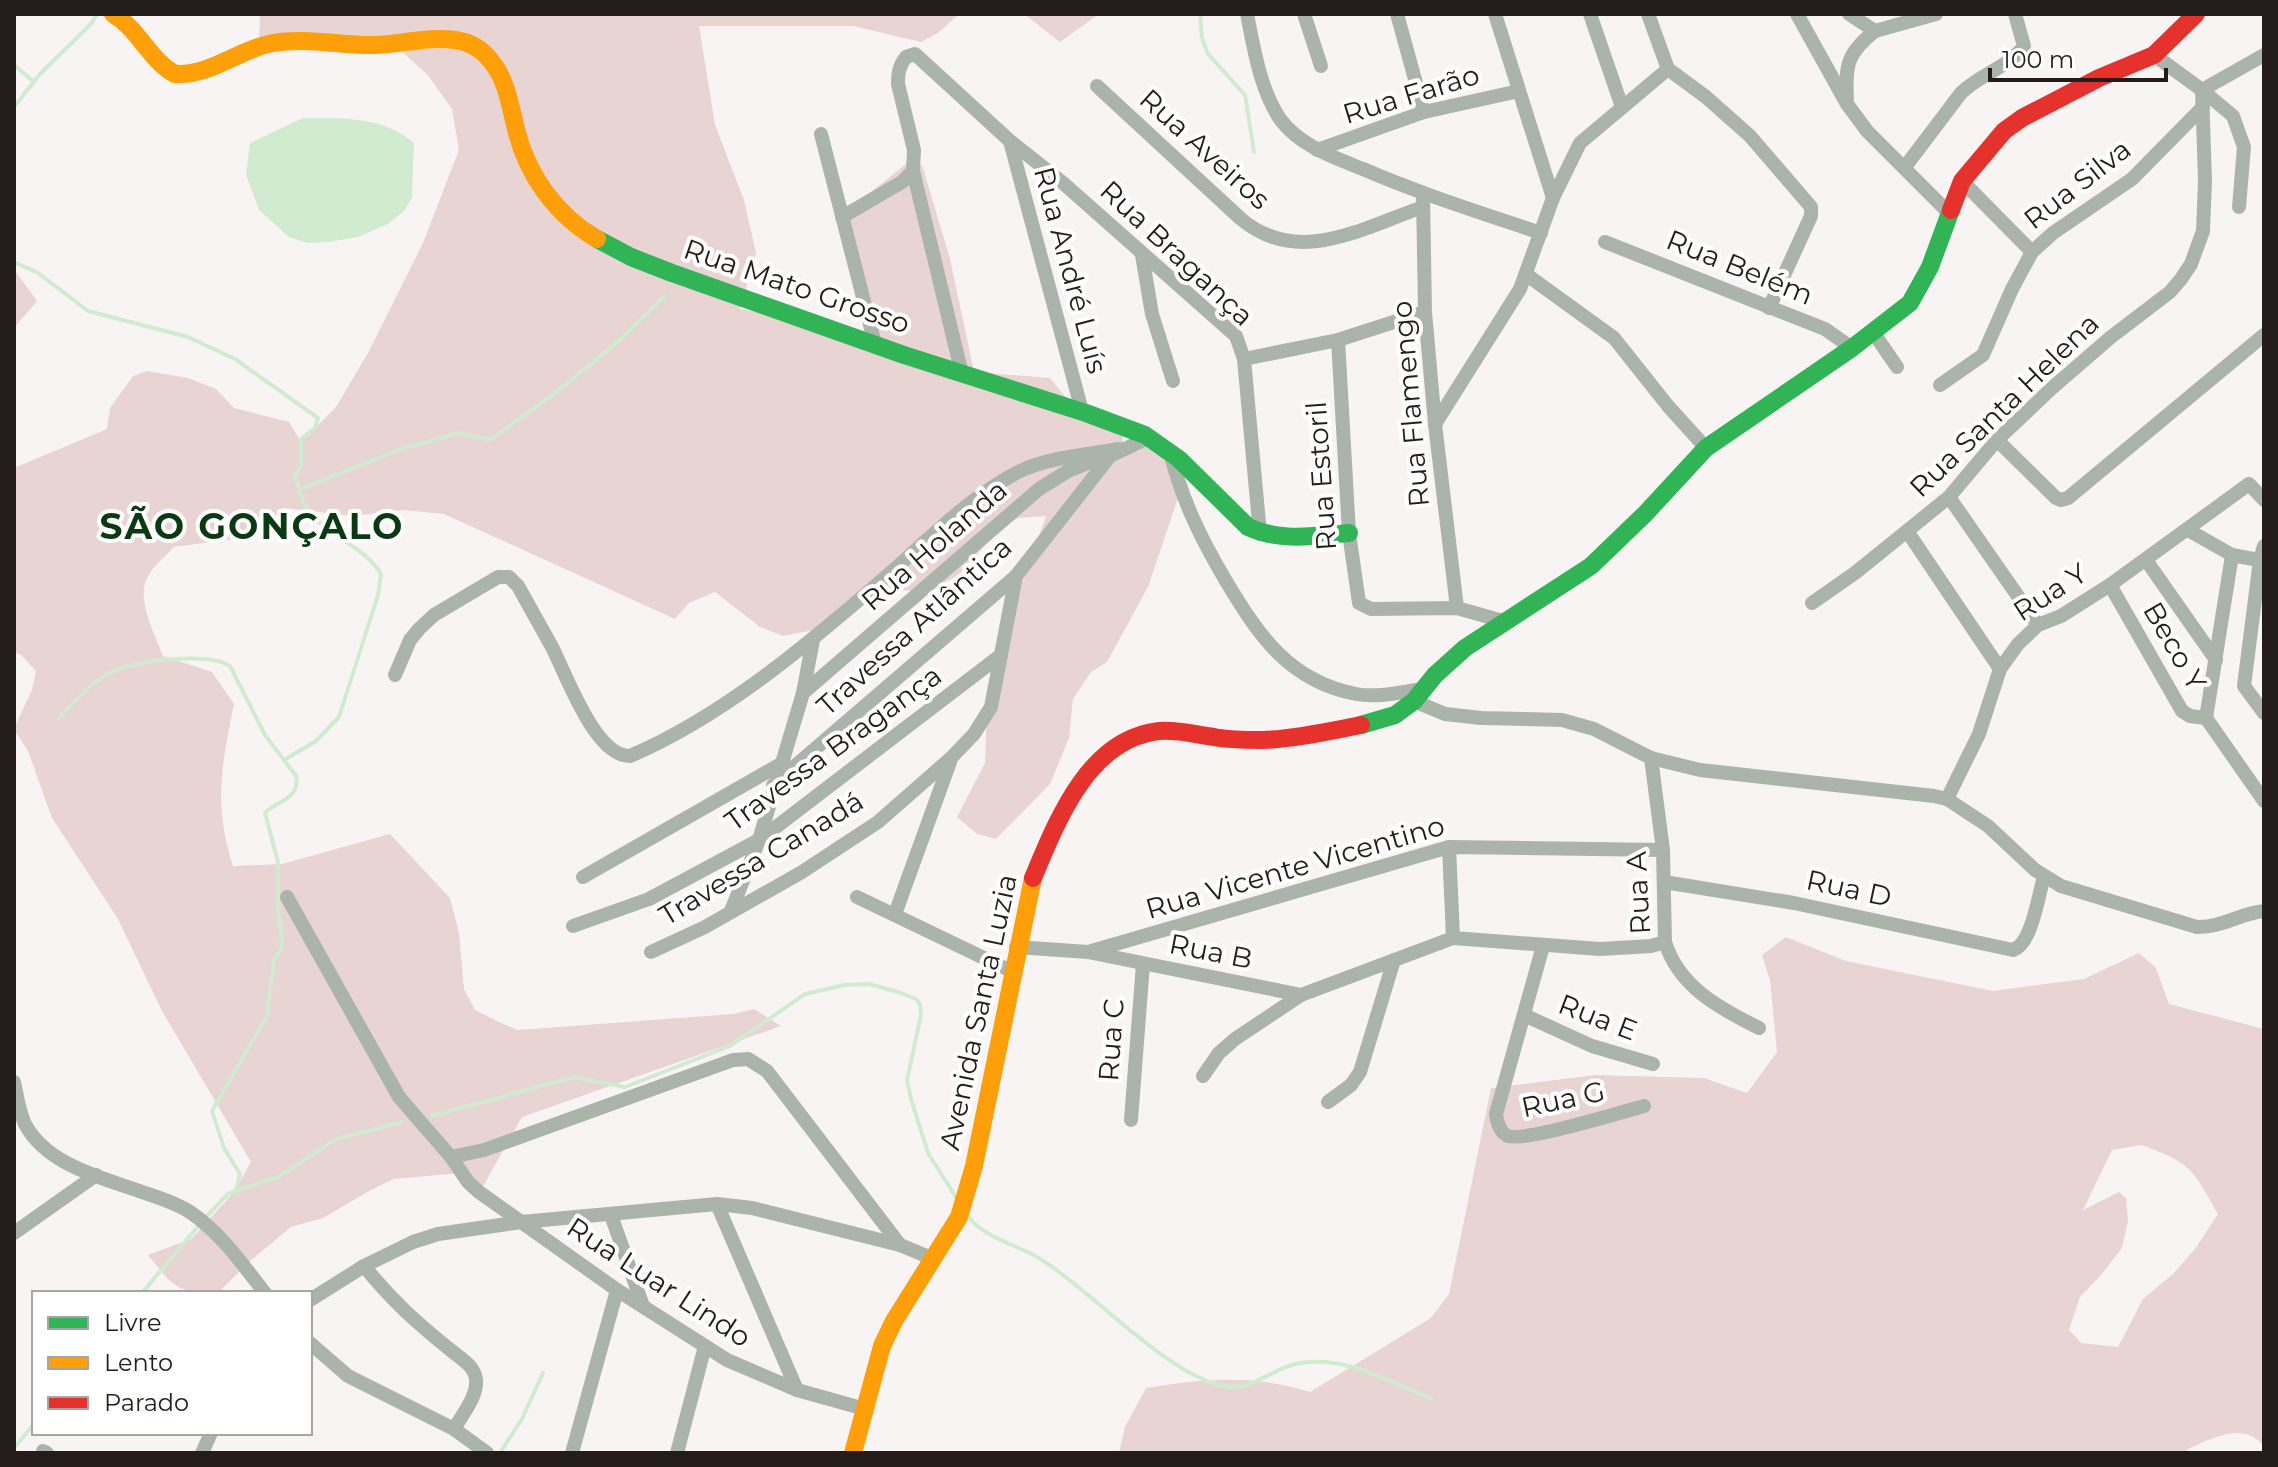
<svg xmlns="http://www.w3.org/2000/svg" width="2278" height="1467" font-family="Montserrat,sans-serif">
<rect width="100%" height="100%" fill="#f9f4f4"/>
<g fill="#e9d4d4" fill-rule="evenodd">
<path d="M 260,14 L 959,14 L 938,33 L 921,42 L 853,26 L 699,26 L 715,125 L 744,200 L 756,253 L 740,309 L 877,335 L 836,213 L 867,195 L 915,157 L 923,168 L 950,259 L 974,372 L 1050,378 C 1057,386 1064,397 1072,402 C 1091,416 1120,416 1124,444 L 1146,441 L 1165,454 L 1180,492 L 1148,587 L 1107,662 L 1091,672 L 1073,699 L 1069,738 L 1050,784 L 996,839 L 977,834 L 957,817 L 985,763 L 987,703 L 1001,641 L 1046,516 L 1018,518 L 999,529 L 959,575 L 927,592 L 881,589 L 829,627 L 783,636 L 760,627 L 715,592 L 689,603 L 675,619 L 444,514 L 403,510 L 353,516 L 283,508 L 255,536 L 174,547 C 166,556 154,565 148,576 C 135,599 155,634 163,656 L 212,672 L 234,704 C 222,764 213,805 233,866 L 282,864 L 390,834 L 450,898 L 459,933 L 464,989 L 475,1010 L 503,1024 L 518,1030 L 733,1014 L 754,1009 L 781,1026 L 522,1117 L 481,1190 L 461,1173 L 394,1179 L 369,1191 L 323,1218 L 291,1227 L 249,1262 L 218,1293 C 176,1293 174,1287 148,1255 L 191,1239 L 234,1192 L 251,1162 L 162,1011 L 118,919 L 52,818 L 28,751 L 17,734 L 14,733 L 14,728 L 32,690 L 36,671 L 21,655 L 14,652 L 14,468 L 107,429 L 110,408 L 133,376 L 147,371 L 188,378 L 216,389 L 234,408 L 289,422 L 301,442 L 336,407 L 368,353 L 423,243 L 459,150 L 452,109 L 427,74 L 399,49 L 259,41 Z"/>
<polygon points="1024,14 1099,14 1060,42"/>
<polygon points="14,269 37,301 14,328"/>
<path d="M 1786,937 L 1846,961 L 1993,991 L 2084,979 L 2139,953 L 2156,968 L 2169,1004 L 2264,1029 L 2264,1446 C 2243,1420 2210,1439 2186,1450 L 2186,1453 L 1119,1453 L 1125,1427 L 1146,1388 C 1205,1379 1252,1374 1310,1392 L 1431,1318 L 1449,1294 L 1491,1088 L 1595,1075 L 1704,1078 L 1747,1093 L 1777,1052 L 1770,980 L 1762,955 ZM 2141,1145 C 2190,1162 2193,1169 2218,1214 L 2195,1249 L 2173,1274 L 2143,1299 L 2118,1347 L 2081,1343 L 2069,1330 L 2080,1297 L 2102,1274 L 2122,1248 L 2128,1220 L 2126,1198 L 2119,1192 L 2083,1210 L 2112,1150 Z"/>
</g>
<path fill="#d0ebd0" d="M 303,118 C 342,118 383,116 414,143 L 412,198 L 404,211 L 388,224 L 358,237 L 329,242 L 307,243 L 289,237 L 259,210 L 246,175 L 250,143 Z"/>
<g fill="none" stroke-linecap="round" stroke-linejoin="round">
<g stroke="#d0ebd0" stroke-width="4">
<polyline points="1200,14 1202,38 1208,54 1245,95 1254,152"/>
<polyline points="14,65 34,82"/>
<polyline points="14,107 40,74 91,24 97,14"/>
<path d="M 14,262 L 38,273 L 88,311 L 188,337 L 235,359 L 318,418 L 315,428 L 301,439 L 301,465 L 295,477 C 299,487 301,499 306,507 C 324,536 363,544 381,574 L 378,595 L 339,717 L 316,741 L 284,760"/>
<path d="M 301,489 L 404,448 L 459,433 L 489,440 C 553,397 612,351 665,296"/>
<path d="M 59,718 C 75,702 91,682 112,672 C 135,660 208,652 230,666 L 265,735 L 296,776 C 301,799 276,801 265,813 L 278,862 L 278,904 L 282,947 L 274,961 L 267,1016 L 212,1111 L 224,1148 L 240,1174 L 236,1191"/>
<polyline points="432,1116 574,1077 625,1087 730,1046 805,994 844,985 869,984 901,993 916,999 920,1004 921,1015 907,1080 911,1099 928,1153 957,1199"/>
<path d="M 966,1213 C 980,1237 1015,1244 1037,1257 C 1092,1290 1164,1373 1223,1386 C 1250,1392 1267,1372 1292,1365 C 1340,1352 1388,1381 1432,1399"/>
<polyline points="205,1218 228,1194 280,1176 336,1139 402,1122"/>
<polyline points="142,1293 199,1225"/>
<polyline points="14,1448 34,1424"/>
<polyline points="500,1453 522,1419 543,1373"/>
</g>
<g stroke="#abb4ab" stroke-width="14">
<path d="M 1247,14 C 1254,49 1260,89 1280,119 C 1300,146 1333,157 1363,169 C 1421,194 1481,213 1541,233"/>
<polyline points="1304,14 1321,66"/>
<polyline points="1397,14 1424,112"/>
<polyline points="1495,14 1553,198"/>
<polyline points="1590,14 1622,107"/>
<polyline points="1648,14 1668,69 1706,97 1750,136 1811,207 1811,216 1769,308"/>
<polyline points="1797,14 1847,104 1867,131 1949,213"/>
<polyline points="1849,14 1875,31 1936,14"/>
<path d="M 1097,86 L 1241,219 C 1298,267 1362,228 1423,207"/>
<path d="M 1847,100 C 1845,65 1847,53 1875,31"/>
<polyline points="821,134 875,344"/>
<polyline points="1010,141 1082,411"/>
<polyline points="1317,150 1424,112 1519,91"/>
<path d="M 1905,167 L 1961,93 C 1980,74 2009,67 2024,46 L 2015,14"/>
<polyline points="913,171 962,374"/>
<polyline points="1962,181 2032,252"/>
<polyline points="1423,194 1425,312 1435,424 1457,608"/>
<polyline points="2239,207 2244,147 2233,116 2202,90 2264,55"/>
<path d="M 842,217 L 902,182 L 913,171 L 914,150 L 898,84 C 898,73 899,66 906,57 L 915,54 L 1010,141 L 1063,183 L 1236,336 L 1244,359 L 1260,534"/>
<polyline points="1605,242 1825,329 1852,348"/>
<polyline points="1142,255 1152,314 1173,381"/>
<polyline points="1527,275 1614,338 1668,406 1706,448"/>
<polyline points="1873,332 1897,367"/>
<polyline points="1338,340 1349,533 1359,603 1371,609 1457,608 1503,621"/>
<polyline points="1244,359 1338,340 1425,312"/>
<polyline points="1940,385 1983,355 2012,289 2032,252 2053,233 2132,179 2203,107"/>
<polyline points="1435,424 1520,289 1553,198 1580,143 1668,69"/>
<polyline points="1997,440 2056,498 2061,500 2068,498 2264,335"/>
<path d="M 1170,452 C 1182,500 1201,539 1226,581 C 1259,636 1289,681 1356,694 C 1378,698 1401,692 1423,689"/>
<polyline points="1949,497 2038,625"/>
<polyline points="2188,530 2232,555 2264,561"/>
<polyline points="1907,531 2000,669"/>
<polyline points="2264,546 2260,560 2244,686 2264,713"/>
<polyline points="2232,555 2206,718 2264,801"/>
<polyline points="2146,560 2216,660"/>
<polyline points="2110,585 2182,711 2190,716 2206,718"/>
<polyline points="1812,603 1855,573 1949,497 1997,440 2052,388 2111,337 2170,292 2181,279 2191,264 2203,231 2205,181 2202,90 2154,55"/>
<path d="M 395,675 L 410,640 L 419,629 L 434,615 L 498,577 L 509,577 L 518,586 C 529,606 541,627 552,647 C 566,674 595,757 630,756 C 724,716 812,641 889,574 C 929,539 970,497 1018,472 C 1049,457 1086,455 1119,449"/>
<polyline points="803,693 1039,489 1068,471 1095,460"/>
<path d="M 1414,701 L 1445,714 L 1481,718 L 1562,720 L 1594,729 L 1651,758 L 1700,770 L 1934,796 L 1947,799 L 1988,826 L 2035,870 L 2061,886 L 2197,927 C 2221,928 2241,913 2264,911"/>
<path d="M 1651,758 L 1663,850 L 1665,942 C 1679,987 1719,1008 1759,1028"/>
<polyline points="773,785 1016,576 1110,456 1150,437"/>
<polyline points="1947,799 1979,734 2000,669 2018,644 2038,625 2061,616 2110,585 2249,484 2264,500"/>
<polyline points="1449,847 1453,938"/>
<polyline points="583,877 779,765"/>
<path d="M 1664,882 L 1794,903 L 2013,950 C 2032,944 2038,896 2044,877"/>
<polyline points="287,897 399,1097 451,1157 468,1182 479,1192 617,1290 727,1360 797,1390 865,1409"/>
<polyline points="857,897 1011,971"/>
<polyline points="731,911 759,840 803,693 813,640"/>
<polyline points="895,914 950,762"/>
<polyline points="573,926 649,899 759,840 1001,655"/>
<path d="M 1543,946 L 1496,1114 C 1497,1122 1499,1132 1508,1136 C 1523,1142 1623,1112 1644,1106"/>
<polyline points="1016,947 1088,952 1301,995"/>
<polyline points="651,952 705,927 802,872 878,822 951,758 974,734 991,707 1016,576"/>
<polyline points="1088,952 1449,847 1663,850"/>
<polyline points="1524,1015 1592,1046 1653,1064"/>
<polyline points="1203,1076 1219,1053 1235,1039 1301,995 1453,938 1600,949 1651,946 1665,942"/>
<path d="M 14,1082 C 17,1096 19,1111 25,1124 C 47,1166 104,1178 145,1193 C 160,1198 176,1203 190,1212 C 220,1232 243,1265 265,1293"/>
<polyline points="1328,1102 1351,1085 1360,1072 1394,960"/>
<polyline points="1131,1120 1143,964"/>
<polyline points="451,1157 484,1150 733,1060 748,1059 767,1071 900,1245"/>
<polyline points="717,1204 797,1390"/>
<polyline points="611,1215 643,1306"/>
<polyline points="14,1233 96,1175"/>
<path d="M 364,1266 C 392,1301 417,1323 453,1352 C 462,1359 474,1366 476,1379 C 478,1396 462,1415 454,1429"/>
<polyline points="310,1300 364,1266 413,1242 438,1234 521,1222 717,1204 752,1208 900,1245 934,1259"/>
<polyline points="310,1343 348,1376 454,1429 487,1453"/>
<polyline points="43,1451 47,1453"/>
<polyline points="202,1453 211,1433"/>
<polyline points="572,1453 617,1290"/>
<polyline points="677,1453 705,1346"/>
</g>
<g stroke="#30b455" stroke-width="18">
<path d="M 597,239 L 631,257 L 672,273 L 904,355 L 1086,413 L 1145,435 L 1179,459 L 1248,527 C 1281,542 1314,536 1349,533"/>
<polyline points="1361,725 1395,715 1414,701 1435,675 1465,648 1591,566 1645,514 1706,448 1852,348 1910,303 1930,267 1951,210"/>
</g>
<g stroke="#ff9f0a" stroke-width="18">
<path d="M 113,14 C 139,29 149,60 175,74 C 211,76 239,49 273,43 C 307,37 342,46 376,45 C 403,44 429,36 455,40 C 470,42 482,49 491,61 C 507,80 510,106 516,129 C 527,175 556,215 597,239"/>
<polyline points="853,1453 882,1346 894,1321 959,1217 974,1166 1033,878"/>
</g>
<g stroke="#e5322d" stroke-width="18">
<polyline points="1951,210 1962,181 2004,131 2022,118 2099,78 2154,55 2196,14"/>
<path d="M 1033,878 C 1057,821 1088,739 1159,731 C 1178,729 1196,735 1214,737 C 1230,740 1248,740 1263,740 C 1295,739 1330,731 1361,725"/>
</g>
</g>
<g text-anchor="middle" stroke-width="8" stroke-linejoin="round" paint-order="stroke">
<g font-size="28" fill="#241b1b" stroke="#fff">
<text transform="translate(1411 94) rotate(-17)" y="10">Rua Farão</text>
<text transform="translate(1205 149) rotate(42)" y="10">Rua Aveiros</text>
<text transform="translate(2077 184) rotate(-38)" y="10">Rua Silva</text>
<text transform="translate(1177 253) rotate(43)" y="10">Rua Bragança</text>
<text transform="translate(1740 267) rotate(22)" y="10">Rua Belém</text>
<text transform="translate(1071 270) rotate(75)" y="10">Rua André Luís</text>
<text transform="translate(797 286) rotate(19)" y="10">Rua Mato Grosso</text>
<text transform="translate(1410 404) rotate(-95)" y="10">Rua Flamengo</text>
<text transform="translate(2004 405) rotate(-44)" y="10">Rua Santa Helena</text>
<text transform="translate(1321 476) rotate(-94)" y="10">Rua Estoril</text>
<text transform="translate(934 545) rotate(-41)" y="10">Rua Holanda</text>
<text transform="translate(2050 592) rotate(-33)" y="10">Rua Y</text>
<text transform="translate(914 626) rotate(-42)" y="10">Travessa Atlântica</text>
<text transform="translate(2175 646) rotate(60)" y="10">Beco Y</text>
<text transform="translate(833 748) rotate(-36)" y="10">Travessa Bragança</text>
<text transform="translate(761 858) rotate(-31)" y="10">Travessa Canadá</text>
<text transform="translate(1295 867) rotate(-16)" y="10">Rua Vicente Vicentino</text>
<text transform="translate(1849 888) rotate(12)" y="10">Rua D</text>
<text transform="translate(1638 893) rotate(-93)" y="10">Rua A</text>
<text transform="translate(1211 951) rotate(11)" y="10">Rua B</text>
<text transform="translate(978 1012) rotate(-78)" y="10">Avenida Santa Luzia</text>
<text transform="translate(1598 1017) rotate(21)" y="10">Rua E</text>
<text transform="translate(1111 1040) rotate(-86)" y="10">Rua C</text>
<text transform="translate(1563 1099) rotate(-12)" y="10">Rua G</text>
<text transform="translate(659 1282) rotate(33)" y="10">Rua Luar Lindo</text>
</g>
<g font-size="36" font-weight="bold" letter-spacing="2" fill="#0b3914" stroke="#fff">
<text x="252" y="539">SÃO GONÇALO</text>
</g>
</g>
<rect width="2278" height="1467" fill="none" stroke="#241b1b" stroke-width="32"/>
<rect x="32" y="1291" width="280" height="144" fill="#ffffff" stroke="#a7a4a4" stroke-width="2"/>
<rect x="48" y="1317" width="40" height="12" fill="#30b455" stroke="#a7a4a4" stroke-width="2"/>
<text x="104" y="1331" font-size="24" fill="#241b1b">Livre</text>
<rect x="48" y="1357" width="40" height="12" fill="#ff9f0a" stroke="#a7a4a4" stroke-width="2"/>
<text x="104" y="1371" font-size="24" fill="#241b1b">Lento</text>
<rect x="48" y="1397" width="40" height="12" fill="#e5322d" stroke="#a7a4a4" stroke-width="2"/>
<text x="104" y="1411" font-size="24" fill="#241b1b">Parado</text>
<path d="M1990 68v12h176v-12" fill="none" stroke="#241b1b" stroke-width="4"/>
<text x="2002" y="68" font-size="24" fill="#241b1b" stroke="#ffffff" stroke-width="6" paint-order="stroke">100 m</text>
</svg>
